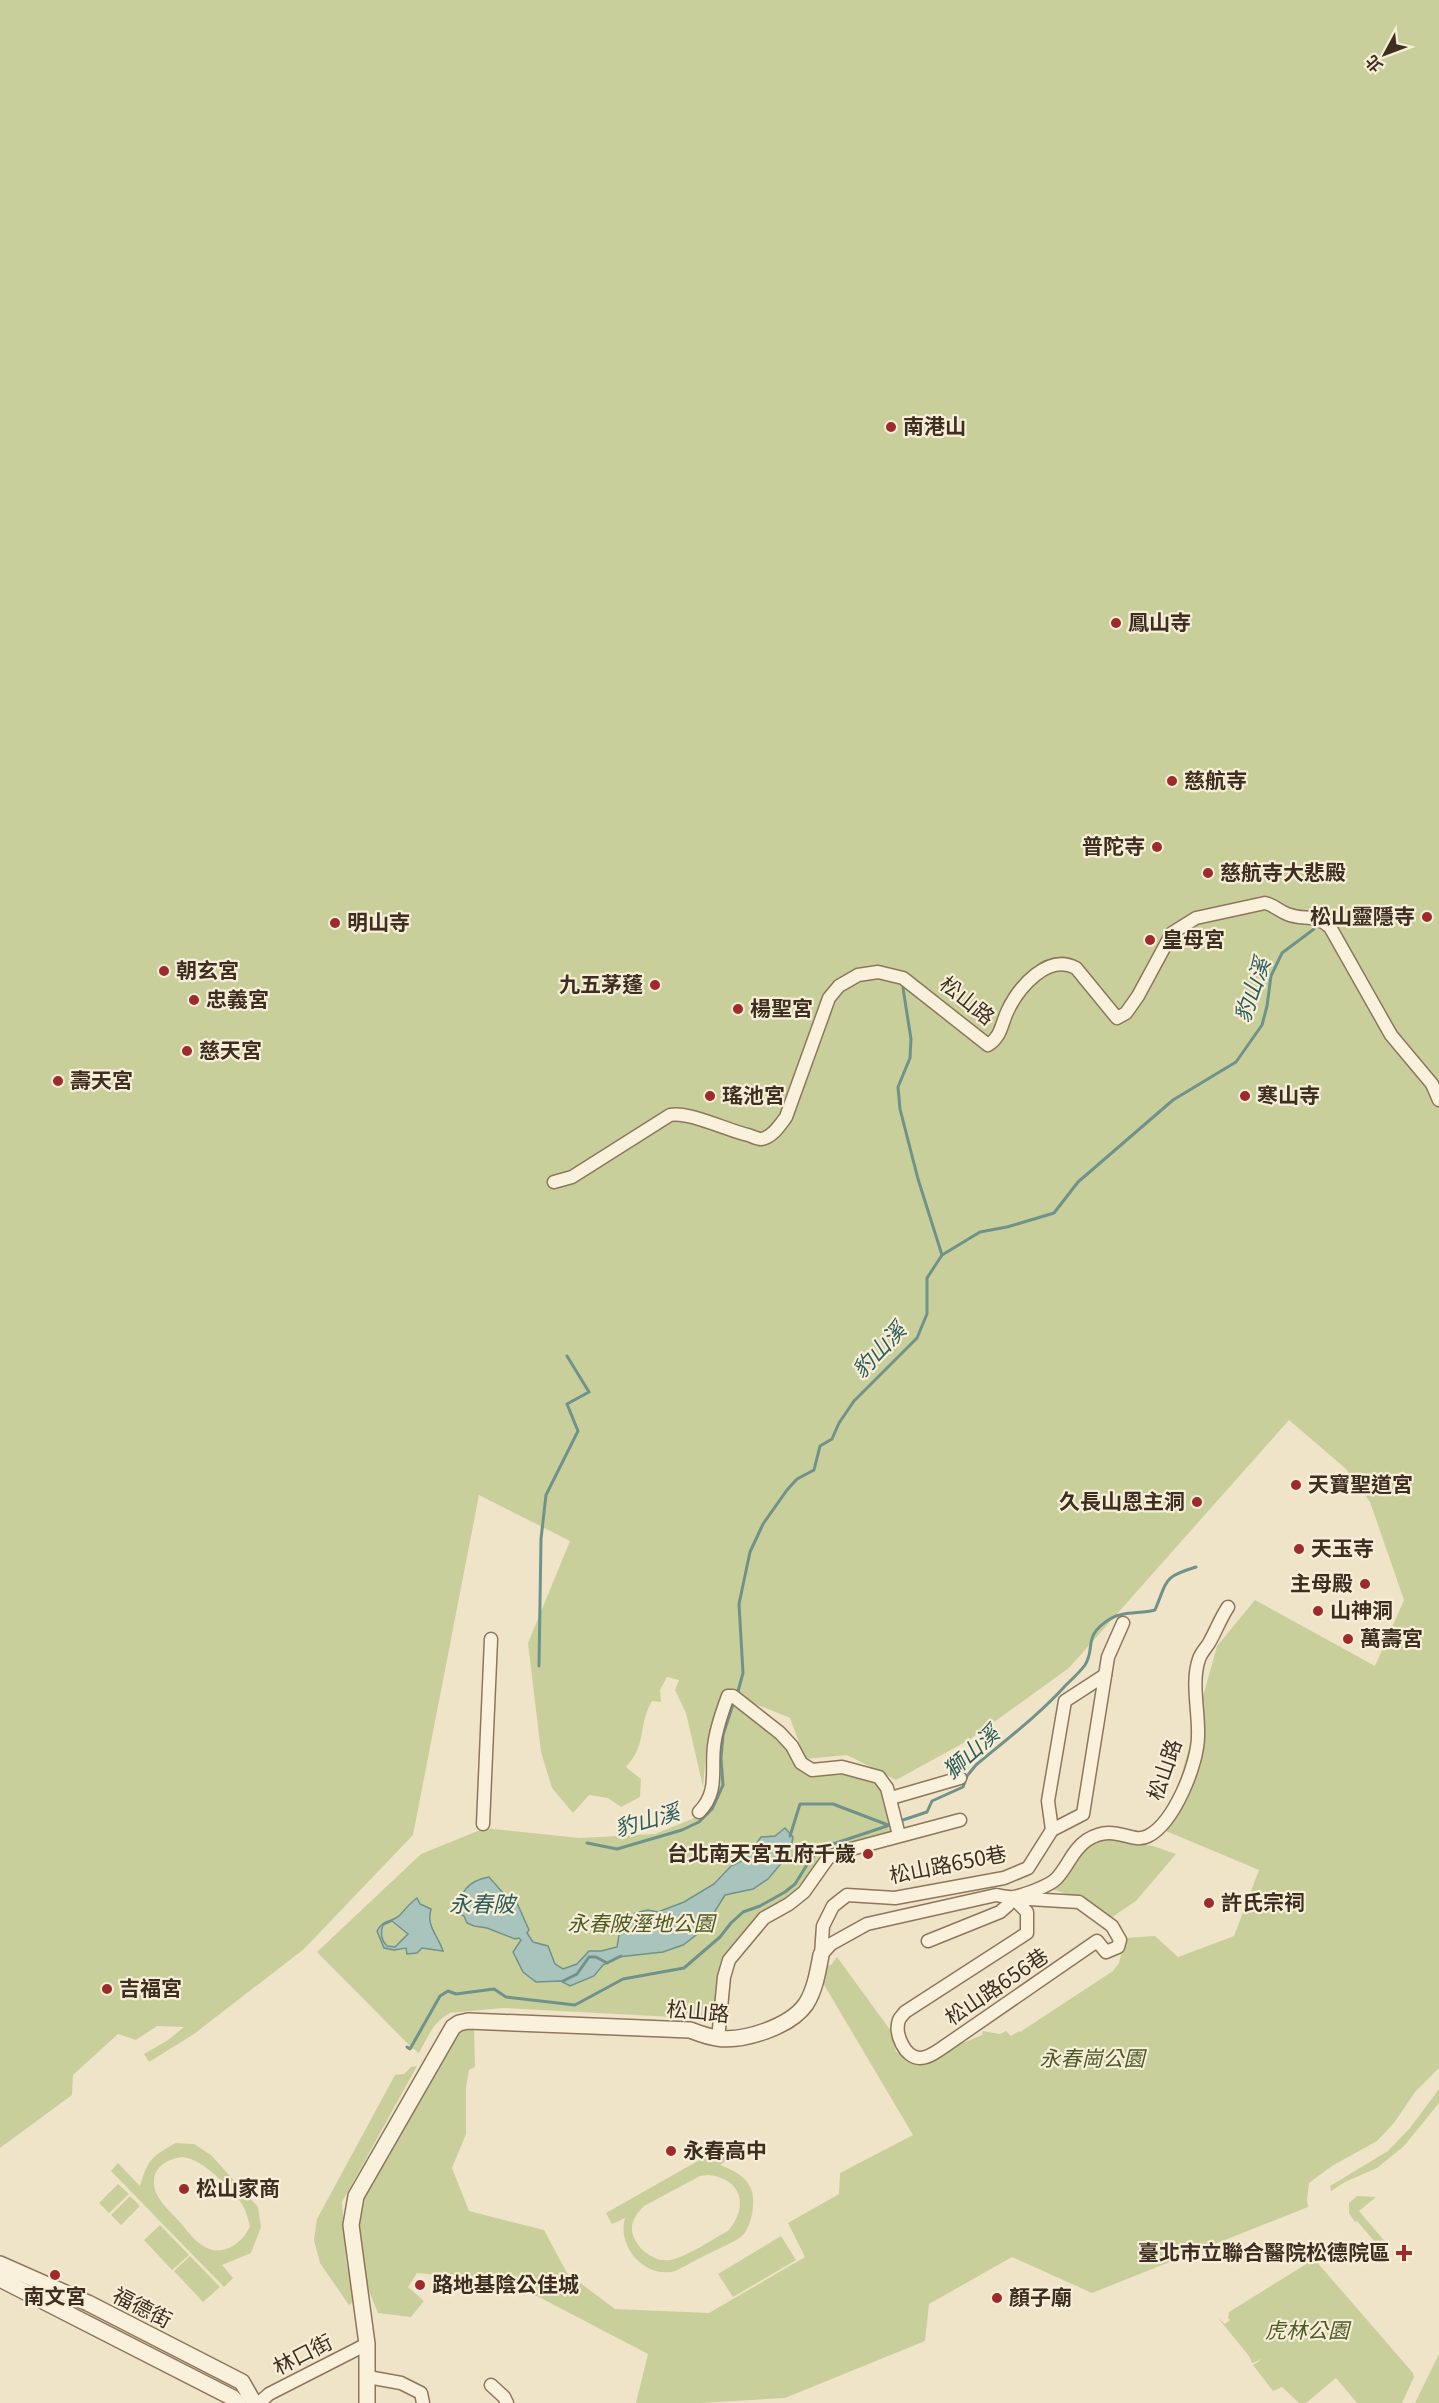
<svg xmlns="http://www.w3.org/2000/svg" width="1439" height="2403" font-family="Georgia,'Noto Sans TC',serif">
<rect width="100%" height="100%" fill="#f0e4c8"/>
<g fill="#c9cf9b" fill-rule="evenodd">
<path d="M 0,0 L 1439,0 L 1439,2068 L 1415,2092 L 1394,2123 L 1377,2141 L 1332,2166 L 1309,2183 L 1307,2200 L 1308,2207 L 1092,2293 L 1012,2257 L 929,2304 L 925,2341 L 785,2398 L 701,2403 L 636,2403 L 648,2354 L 537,2296 L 462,2277 L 417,2273 L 408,2287 L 424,2301 L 411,2317 L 378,2313 L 364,2279 L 355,2226 L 359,2197 L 451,2032 L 474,2027 L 475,2067 L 469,2070 L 466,2088 L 466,2134 L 452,2168 L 469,2211 L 544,2230 L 567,2273 L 615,2309 L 709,2313 L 805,2257 L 788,2223 L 839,2194 L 840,2173 L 913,2135 L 823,1983 L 823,1966 L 831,1965 L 837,1957 L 891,2031 L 896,2052 L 906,2054 L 921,2064 L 946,2050 L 982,2035 L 983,2031 L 1000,2034 L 1006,2031 L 1011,2036 L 1019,2031 L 1020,2032 L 1113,1971 L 1119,1963 L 1125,1938 L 1155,1936 L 1178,1957 L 1234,1936 L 1259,1870 L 1166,1831 L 1217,1646 L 1255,1600 L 1375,1666 L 1404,1600 L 1370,1502 L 1346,1469 L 1289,1420 L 1069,1668 L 969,1740 L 896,1780 L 847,1755 L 805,1759 L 790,1718 L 736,1696 L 723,1699 L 707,1741 L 703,1787 L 686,1713 L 675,1690 L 679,1680 L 667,1677 L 660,1690 L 661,1702 L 652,1701 C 637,1727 648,1743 626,1767 L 641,1779 L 640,1797 L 621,1807 L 608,1798 L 589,1795 L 573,1813 L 552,1788 L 541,1752 L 528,1643 L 570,1541 L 479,1495 L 413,1835 L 304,1949 L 194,2034 L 149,2062 L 144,2054 L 168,2040 L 184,2027 L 157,2026 L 136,2040 L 118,2034 L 73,2075 L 72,2095 L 0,2148 Z"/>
<path d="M 731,1705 L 768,1723 L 780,1736 L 800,1769 L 815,1777 C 845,1765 851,1772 879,1784 L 892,1832 L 824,1853 L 790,1898 L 761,1912 L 730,1949 L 721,1965 L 716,1981 L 715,2001 L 711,2019 L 503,2008 L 450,2013 C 434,2021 427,2038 419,2053 L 412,2048 L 317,1952 L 421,1854 L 485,1828 L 580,1838 L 655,1834 L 697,1817 L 716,1804 L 723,1730 Z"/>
<path d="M 1103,1838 L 1153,1846 L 1176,1854 L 1136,1901 L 1111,1918 C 1092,1905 1074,1895 1051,1889 L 1088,1846 Z"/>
<polygon points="417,2066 342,2202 346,2260 354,2301 349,2305 320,2263 314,2240 317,2219 395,2075 404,2074 411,2067"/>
<polygon points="1439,2089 1439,2103 1404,2146 1377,2168 1345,2182 1331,2191 1330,2186 1388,2151 1410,2128"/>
<path d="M 176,2143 L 194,2144 L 211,2155 L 258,2207 L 261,2227 L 251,2253 L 222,2265 L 233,2278 L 224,2287 L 111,2171 L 118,2163 L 140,2186 C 148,2159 152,2156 176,2143 ZM 183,2157 C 203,2159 230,2188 242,2204 C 246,2210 248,2219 250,2226 C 243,2243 223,2257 205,2247 C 195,2242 186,2229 178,2220 C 169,2210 153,2197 154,2181 C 154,2166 170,2158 183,2157 Z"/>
<path d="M 726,2145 L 733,2156 L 720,2165 C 730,2169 740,2173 747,2182 C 758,2194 753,2222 744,2234 C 738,2241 713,2251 704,2256 C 694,2260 681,2270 671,2272 C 642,2276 617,2245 625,2218 L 612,2224 L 606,2213 ZM 708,2175 C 741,2178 750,2206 728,2231 C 711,2240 693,2253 674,2259 C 657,2265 635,2249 632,2231 C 631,2221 637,2213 644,2206 L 700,2176 Z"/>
<polygon points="118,2184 129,2194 109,2213 99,2203"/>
<polygon points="130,2196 140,2206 121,2225 111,2215"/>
<polygon points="1357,2196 1376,2197 1359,2211 1387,2244 1381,2252 1373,2251 1370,2247 1375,2242 1357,2221 1355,2222 1349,2213 1349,2203"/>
<polygon points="160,2225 189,2255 172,2270 144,2240"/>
<polygon points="781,2236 796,2260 733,2297 718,2274"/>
<polygon points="190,2256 220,2287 203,2302 174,2271"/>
<polygon points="1311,2261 1316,2261 1413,2373 1414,2377 1402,2403 1357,2403 1336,2378 1306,2403 1299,2403 1282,2387 1273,2391 1253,2365 1262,2359 1252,2363 1249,2356 1218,2318 1225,2324 1230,2320 1228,2318 1229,2312"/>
<polygon points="1439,2354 1439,2403 1415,2403"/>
</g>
<g fill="#a9c4bc" stroke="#6f938a" stroke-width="1.5" fill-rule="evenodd">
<path d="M 785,1828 L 793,1837 L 790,1853 L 768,1879 L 753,1889 L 725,1895 L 715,1911 L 713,1922 L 683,1945 L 663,1952 L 618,1957 L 603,1965 L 594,1976 L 570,1986 L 561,1981 L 536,1982 L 523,1972 L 513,1952 L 521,1940 L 519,1938 L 515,1939 L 487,1928 L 474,1926 L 467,1923 L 464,1916 L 458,1913 C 460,1891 468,1881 489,1877 L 503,1893 L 517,1903 L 529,1930 L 527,1933 L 533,1942 L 548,1946 L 555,1964 L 563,1969 L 577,1964 L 589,1951 L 601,1951 L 617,1947 L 621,1923 L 630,1921 L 635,1913 L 648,1910 L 658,1912 L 684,1902 L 714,1884 L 731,1866 L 746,1859 L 761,1837 L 775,1836 Z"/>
<path d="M 417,1898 L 420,1904 L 431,1909 C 426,1927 438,1935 443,1951 L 422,1948 L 417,1953 L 407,1954 L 406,1948 L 394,1950 L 384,1948 L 377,1931 C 384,1918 392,1923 400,1915 C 406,1908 410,1903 417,1898 ZM 392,1921 L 408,1934 L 395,1947 L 387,1946 C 381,1940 380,1933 383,1925 Z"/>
</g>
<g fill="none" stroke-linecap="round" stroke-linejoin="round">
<g stroke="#6f938a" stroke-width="3">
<polyline points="903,988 911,1039 910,1058 898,1087 900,1109 918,1179 942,1255"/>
<polyline points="539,1666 541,1539 546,1495 578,1431 567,1404 589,1392 567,1356"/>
<polyline points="737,1695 743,1673 739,1604 750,1552 763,1524 787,1490 797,1479 814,1470 820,1446 832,1439 839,1423 854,1401 917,1338 927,1314 927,1278 942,1255 980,1232 1007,1227 1054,1213 1078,1182 1173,1100 1236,1062 1262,1025 1267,1006 1271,976 1282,953 1314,929"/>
<path d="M 900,1821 L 927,1812 L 932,1801 L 963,1787 L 967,1776 L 976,1765 C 1007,1739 1039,1715 1066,1685 C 1072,1679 1080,1672 1085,1665 C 1096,1648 1082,1636 1110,1619 C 1122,1611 1141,1614 1155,1610 C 1168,1579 1163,1577 1196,1567"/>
<polyline points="790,1836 800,1804 833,1804 888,1825 893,1824"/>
<polyline points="587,1843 617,1849 682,1830 699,1822 712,1809 723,1785 721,1758 723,1735 734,1701"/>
<polyline points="563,1981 577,1974 589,1957 596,1957 607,1963 621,1956"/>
<polyline points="407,2047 410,2049 440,1996 448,1991 456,1994 494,1989 506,1997 575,2005 623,1979 684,1968 720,1937 731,1923 743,1912 760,1906 785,1892 795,1884 810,1860 821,1848 887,1826"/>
</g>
<defs>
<g id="minor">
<path d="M 554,1182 L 572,1177 L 670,1115 C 689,1111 726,1130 748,1135 C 752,1136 757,1139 761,1139 C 772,1138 780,1125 786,1117 L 829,998 L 839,986 L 858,975 L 878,972 L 903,978 L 988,1045 C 1002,1036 1001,1024 1008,1010 C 1019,987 1048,953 1076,968 L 1117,1018 L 1126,1013 L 1138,996 L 1172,933 L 1196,918 L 1265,903 C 1274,905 1279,911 1287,914 C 1304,921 1314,913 1330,927 L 1391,1035 L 1432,1084 L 1439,1100"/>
<polyline points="891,1798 960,1778"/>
<path d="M 699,1812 C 719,1792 711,1771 714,1746 C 716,1729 722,1712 728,1696 L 733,1696 L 780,1733 L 792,1746 L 801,1763 L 812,1770 L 842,1767 L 879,1777 L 887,1788 L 899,1835"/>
<polyline points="483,1824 491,1639"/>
<polyline points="1052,1830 1048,1801 1065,1701 1105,1675"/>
<path d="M 1013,1898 L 1079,1902 L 1112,1926 L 1120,1940 L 1118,1947 L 1106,1952 L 1097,1941 L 942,2048 C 936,2052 928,2058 920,2058 C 905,2058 894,2034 899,2020 C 900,2017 903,2015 905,2012 L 1027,1933 L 1027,1912 Z"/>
<polyline points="928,1941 1000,1912 1008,1905 1013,1898"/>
<path d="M 821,1955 L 831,1944 L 867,1924 L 996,1895 C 1001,1896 1009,1898 1014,1897 C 1024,1895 1049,1886 1056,1879 C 1068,1867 1072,1850 1087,1840 C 1115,1822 1131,1845 1148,1836 C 1174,1823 1198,1764 1198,1736 C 1199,1712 1191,1682 1199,1659 C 1201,1653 1206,1648 1209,1643 C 1216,1631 1220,1619 1228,1607"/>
<polyline points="821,1955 823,1926 833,1906 847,1895 895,1898 1004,1878 1028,1868 1052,1830 1083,1814 1108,1657 1123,1623"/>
<polyline points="718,2039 724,1977 729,1960 764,1918 789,1904 804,1892 828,1858 840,1852 960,1820"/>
<polyline points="368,2377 401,2383 421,2393 423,2403"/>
<polyline points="491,2385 504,2397 507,2403"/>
<polyline points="259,2403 269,2394 367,2344"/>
</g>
<g id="tertiary">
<polyline points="0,2264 88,2303 242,2382 254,2403"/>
<polyline points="0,2279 233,2398 238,2403"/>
<path d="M 367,2403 L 367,2344 L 351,2225 L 356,2196 L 453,2027 L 459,2023 L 468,2021 L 690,2030 C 698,2033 708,2037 717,2038 C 743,2042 790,2027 806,2004 C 815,1990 818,1971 821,1955"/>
</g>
</defs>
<use href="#minor" stroke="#8d765c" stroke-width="15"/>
<use href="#tertiary" stroke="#8d765c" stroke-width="18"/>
<use href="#minor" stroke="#faf1dc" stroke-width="12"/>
<use href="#tertiary" stroke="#faf1dc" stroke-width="15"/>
</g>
<g fill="#9e2a2b" stroke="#f7eed8" stroke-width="2">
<circle cx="891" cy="427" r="6"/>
<circle cx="1116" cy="623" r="6"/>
<circle cx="1172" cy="781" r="6"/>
<circle cx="1157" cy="847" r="6"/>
<circle cx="1208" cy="873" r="6"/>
<circle cx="1427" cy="917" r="6"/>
<circle cx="335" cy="923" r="6"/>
<circle cx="1150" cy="940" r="6"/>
<circle cx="164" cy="971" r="6"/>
<circle cx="655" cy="985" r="6"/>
<circle cx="194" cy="1000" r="6"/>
<circle cx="738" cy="1009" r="6"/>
<circle cx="187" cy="1051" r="6"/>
<circle cx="58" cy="1081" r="6"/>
<circle cx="710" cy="1096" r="6"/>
<circle cx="1245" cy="1096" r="6"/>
<circle cx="1296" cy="1485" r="6"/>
<circle cx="1197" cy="1502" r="6"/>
<circle cx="1299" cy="1549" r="6"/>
<circle cx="1365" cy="1584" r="6"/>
<circle cx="1318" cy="1611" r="6"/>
<circle cx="1348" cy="1639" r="6"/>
<circle cx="868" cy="1854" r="6"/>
<circle cx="1209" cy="1903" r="6"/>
<circle cx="107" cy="1989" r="6"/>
<circle cx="671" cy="2151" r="6"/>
<circle cx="184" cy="2189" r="6"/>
<path d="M1401 2244h6v6h6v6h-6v6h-6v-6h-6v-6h6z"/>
<circle cx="55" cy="2275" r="6"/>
<circle cx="420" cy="2285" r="6"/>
<circle cx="997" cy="2298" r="6"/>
</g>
<g text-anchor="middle" stroke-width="4.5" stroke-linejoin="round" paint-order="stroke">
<g font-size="21" font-weight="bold" fill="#3d2e20" stroke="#f7eed8" text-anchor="start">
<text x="903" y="434">南港山</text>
<text x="1128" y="630">鳳山寺</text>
<text x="1184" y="788">慈航寺</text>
<text x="1145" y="854" text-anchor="end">普陀寺</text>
<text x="1220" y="880">慈航寺大悲殿</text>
<text x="1415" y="924" text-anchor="end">松山靈隱寺</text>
<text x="347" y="930">明山寺</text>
<text x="1162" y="947">皇母宮</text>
<text x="176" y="978">朝玄宮</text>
<text x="643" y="992" text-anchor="end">九五茅蓬</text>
<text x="206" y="1007">忠義宮</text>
<text x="750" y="1016">楊聖宮</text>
<text x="199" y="1058">慈天宮</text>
<text x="70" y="1088">壽天宮</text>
<text x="722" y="1103">瑤池宮</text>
<text x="1257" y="1103">寒山寺</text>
<text x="1308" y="1492">天寶聖道宮</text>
<text x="1185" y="1509" text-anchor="end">久長山恩主洞</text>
<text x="1311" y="1556">天玉寺</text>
<text x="1353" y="1591" text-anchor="end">主母殿</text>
<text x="1330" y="1618">山神洞</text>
<text x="1360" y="1646">萬壽宮</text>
<text x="856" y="1861" text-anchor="end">台北南天宮五府千歲</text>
<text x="1221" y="1910">許氏宗祠</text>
<text x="119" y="1996">吉福宮</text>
<text x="683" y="2158">永春高中</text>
<text x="196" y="2196">松山家商</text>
<text x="1390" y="2260" text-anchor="end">臺北市立聯合醫院松德院區</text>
<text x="432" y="2292">路地基陰公佳城</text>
<text x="55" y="2304" text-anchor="middle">南文宮</text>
<text x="1009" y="2305">顏子廟</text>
</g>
<g font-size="21" fill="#3d2e20" stroke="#f7eed8">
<text transform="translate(967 1001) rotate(39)" y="7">松山路</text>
<text transform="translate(1165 1770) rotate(-71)" y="7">松山路</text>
<text transform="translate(948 1865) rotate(-11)" y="7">松山路650巷</text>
<text transform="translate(997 1987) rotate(-34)" y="7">松山路656巷</text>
<text transform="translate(698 2012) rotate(5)" y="7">松山路</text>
<text transform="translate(142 2308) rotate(27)" y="7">福德街</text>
<text transform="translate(303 2355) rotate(-27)" y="7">林口街</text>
</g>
<g font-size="21" font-style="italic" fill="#4d5a26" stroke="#f7eed8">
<text x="641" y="1931">永春陂溼地公園</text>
<text x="1092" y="2066">永春崗公園</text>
<text x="1307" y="2338">虎林公園</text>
</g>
<g font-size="22" font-style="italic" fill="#2f5d5a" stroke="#f7eed8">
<text transform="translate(1252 990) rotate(-71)" y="8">豹山溪</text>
<text transform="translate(879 1350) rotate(-47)" y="8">豹山溪</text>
<text transform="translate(971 1752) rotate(-42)" y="8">獅山溪</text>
<text transform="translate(647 1820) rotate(-16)" y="8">豹山溪</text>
<text x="482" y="1912">永春陂</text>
</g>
</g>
<g transform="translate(1385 54) rotate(229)" stroke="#f7eed8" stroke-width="4.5" paint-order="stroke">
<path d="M0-4.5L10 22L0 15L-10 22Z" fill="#3d2e20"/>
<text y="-9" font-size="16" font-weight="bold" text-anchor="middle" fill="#3d2e20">北</text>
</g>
</svg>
